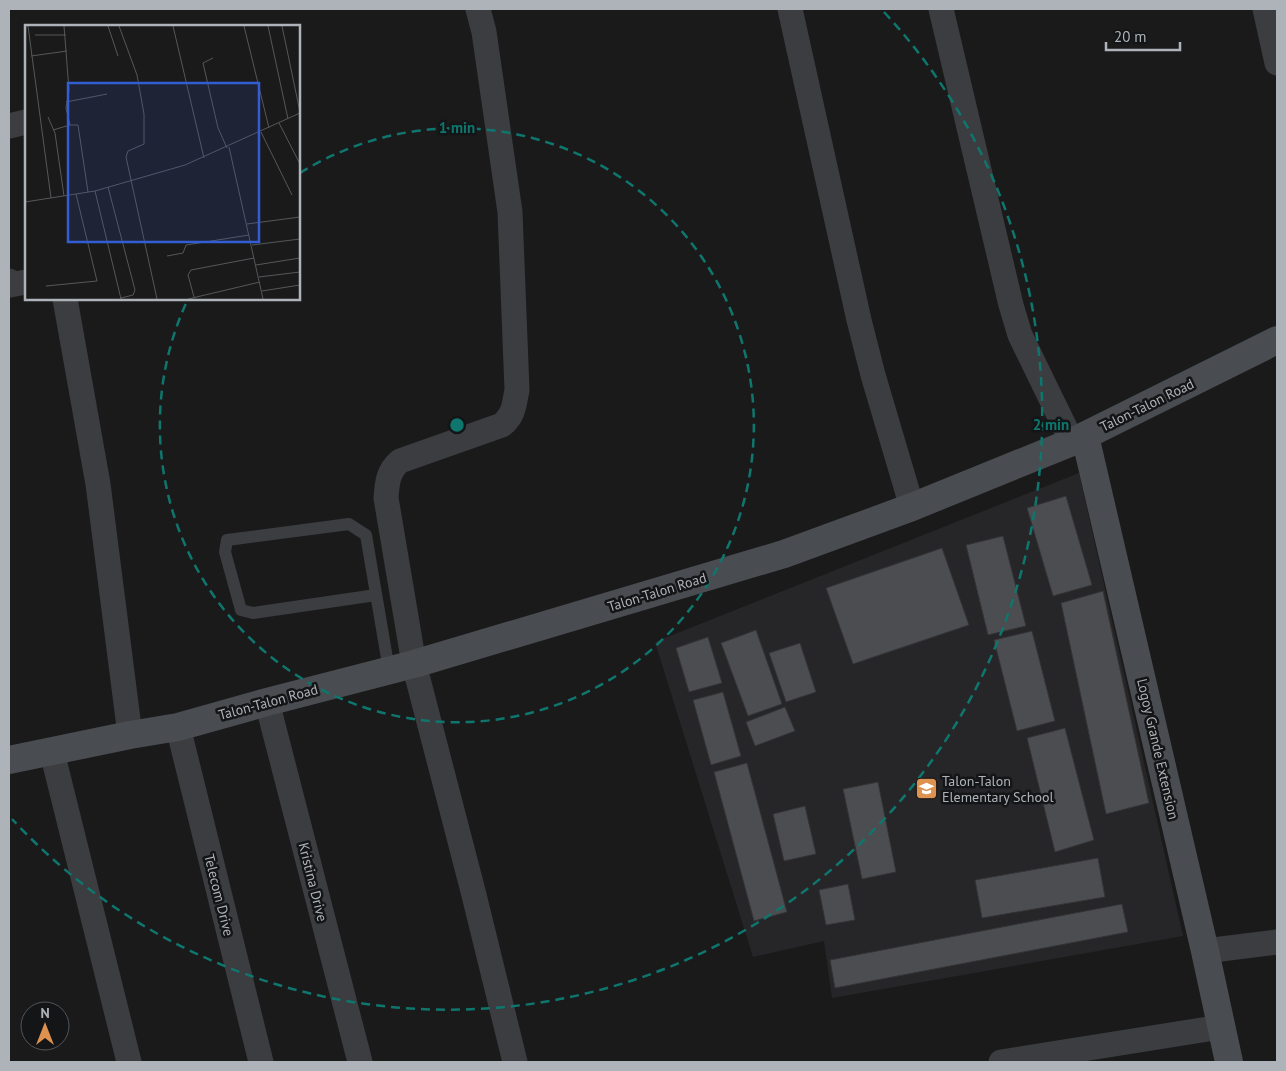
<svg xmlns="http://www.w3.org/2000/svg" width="1286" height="1071" font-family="'PT Sans',sans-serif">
<rect width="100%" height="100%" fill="#1a1a1b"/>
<polygon fill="#262628" points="1079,473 1183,936 832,998 824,941 753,957 655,642"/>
<g fill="#4c4d50" stroke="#343437">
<polygon points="1066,496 1092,585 1053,596 1027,508"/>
<polygon points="1003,536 1026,626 988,635 966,545"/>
<polygon points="942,548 969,625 853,664 826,588"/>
<polygon points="1103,591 1149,803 1106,814 1061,603"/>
<polygon points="756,630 782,704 748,716 721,643"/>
<polygon points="1032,631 1055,721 1017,731 994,640"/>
<polygon points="708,637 722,683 689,692 676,648"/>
<polygon points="800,643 816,692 786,702 769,653"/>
<polygon points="723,692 741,756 711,765 693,700"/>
<polygon points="785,707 795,731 755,746 746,722"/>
<polygon points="1065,728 1094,840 1055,852 1027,738"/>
<polygon points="747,763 787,912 754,921 714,772"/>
<polygon points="878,782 896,872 862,879 843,789"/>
<polygon points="805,806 816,854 784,861 773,814"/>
<polygon points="1098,858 1105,897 982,918 975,880"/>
<polygon points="848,884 855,920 826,925 819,890"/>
<polygon points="1122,904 1128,932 835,988 830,960"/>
</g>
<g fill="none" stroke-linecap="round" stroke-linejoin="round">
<polyline stroke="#3b3d40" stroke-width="12" points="376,595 253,613 241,610 225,552 227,540 349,524 366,535 389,670"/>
<g stroke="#3b3d40" stroke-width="25">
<path d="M 478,9 L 484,32 L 510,212 L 517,390 C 514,405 514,415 502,425 L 400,461 C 388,471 387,483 386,498 L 414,664 L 473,891 L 515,1062"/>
<polyline points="790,9 859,320 873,375 912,507"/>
<polyline points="941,9 1011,305 1020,335 1072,442"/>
<polyline points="1265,9 1277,63"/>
<polyline points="9,126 26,122"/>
<polyline points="9,281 10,285 26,282"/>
<polyline points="65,299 98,484 130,735"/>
<polyline points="267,702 360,1062"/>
<polyline points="178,727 261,1062"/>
<polyline points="52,752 129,1062"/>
<polyline points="1205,951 1277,942"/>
<polyline points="1001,1062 1221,1027"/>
</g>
<g stroke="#494c50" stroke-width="28">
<polyline points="1085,436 1205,951 1229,1062"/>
<polyline points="9,760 130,735 178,727 267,702 414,664 784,554 912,507 1072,442 1277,340"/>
</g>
</g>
<g fill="none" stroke="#0f766e" stroke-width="2.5" stroke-dasharray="9 6">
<path d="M300 173A297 297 0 1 1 188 299"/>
<path d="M884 12A594 594 0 1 1 12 819"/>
</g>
<defs>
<symbol id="school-square" viewBox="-11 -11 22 22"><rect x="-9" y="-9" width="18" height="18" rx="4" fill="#dd9250" stroke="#141516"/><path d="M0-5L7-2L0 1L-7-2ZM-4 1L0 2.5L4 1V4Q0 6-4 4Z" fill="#fff"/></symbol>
</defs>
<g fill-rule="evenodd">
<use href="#school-square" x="914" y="776" width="25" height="25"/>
</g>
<g text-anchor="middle" stroke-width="5" stroke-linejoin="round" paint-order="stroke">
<g font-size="14" fill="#aeb3b9" stroke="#141516">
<text transform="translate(1147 405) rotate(-26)" y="5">Talon-Talon Road</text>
<text transform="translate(657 592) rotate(-17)" y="5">Talon-Talon Road</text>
<text transform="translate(268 702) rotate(-15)" y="5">Talon-Talon Road</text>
<text transform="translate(1158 749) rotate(77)" y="5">Logoy Grande Extension</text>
<text transform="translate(313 882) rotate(76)" y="5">Kristina Drive</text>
<text transform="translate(219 895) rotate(76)" y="5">Telecom Drive</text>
</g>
<g font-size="14" fill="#aeb3b9" stroke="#141516" text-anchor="start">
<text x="942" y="786">Talon-Talon<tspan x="942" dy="16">Elementary School</tspan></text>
</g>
</g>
<g transform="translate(25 25)">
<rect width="275" height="275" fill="#1a1a1b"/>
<path fill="none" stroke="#55575a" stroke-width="1" d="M 3,1 L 26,173M 39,1 L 44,65 L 41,83 L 45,100 L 53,100 L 63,167M 83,1 L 93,31M 94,1 L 112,50 L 119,89 L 119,119 L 103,126 L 101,132 L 132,274M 148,1 L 179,133M 219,1 L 244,103M 243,1 L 263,94M 257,1 L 275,87M 10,10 L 41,10M 6,31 L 42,26M 188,33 L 178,38 L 193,103 L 202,123M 41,77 L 82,69M 23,92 L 30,108 L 39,171M 254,98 L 275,139M 28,105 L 45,100M 236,107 L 267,170M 204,122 L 238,274M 83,162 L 110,265 L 108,270 L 96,273M 70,166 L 96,274M 0,177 L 70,166 L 160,140 L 275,88M 222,199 L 275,192M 227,220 L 275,214M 142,231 L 158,228 L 161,220 L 224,210M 231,240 L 275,233M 234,252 L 275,247M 21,261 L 72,256 L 51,169M 237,266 L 275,260M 169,272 L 163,250 L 166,245 L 229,233M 163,274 L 235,257"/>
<path fill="#335dd3" fill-opacity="0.15" stroke="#335dd3" stroke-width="2.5" d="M 43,58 L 234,58 L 234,217 L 43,217 Z"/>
<rect width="275" height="275" fill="none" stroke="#aeb3b9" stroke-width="2.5"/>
</g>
<circle cx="457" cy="425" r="8" fill="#0f766e" stroke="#141516" stroke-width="2.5"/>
<g font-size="15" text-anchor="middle" font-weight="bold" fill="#0f766e" stroke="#141516" stroke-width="5" stroke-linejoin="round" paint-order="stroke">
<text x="457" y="133">1 min</text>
<text x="1051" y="430">2 min</text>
</g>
<rect width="1286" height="1071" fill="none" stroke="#aeb3b9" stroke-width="20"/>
<g transform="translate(45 1026)"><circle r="24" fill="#141516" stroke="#525457"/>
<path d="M0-4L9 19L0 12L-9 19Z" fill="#dd9250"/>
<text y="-8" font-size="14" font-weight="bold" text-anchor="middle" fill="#aeb3b9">N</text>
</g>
<path d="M1106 42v8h74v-8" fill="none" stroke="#aeb3b9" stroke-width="2.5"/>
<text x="1114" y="42" font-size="15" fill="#aeb3b9" stroke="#141516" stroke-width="4" paint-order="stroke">20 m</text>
</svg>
